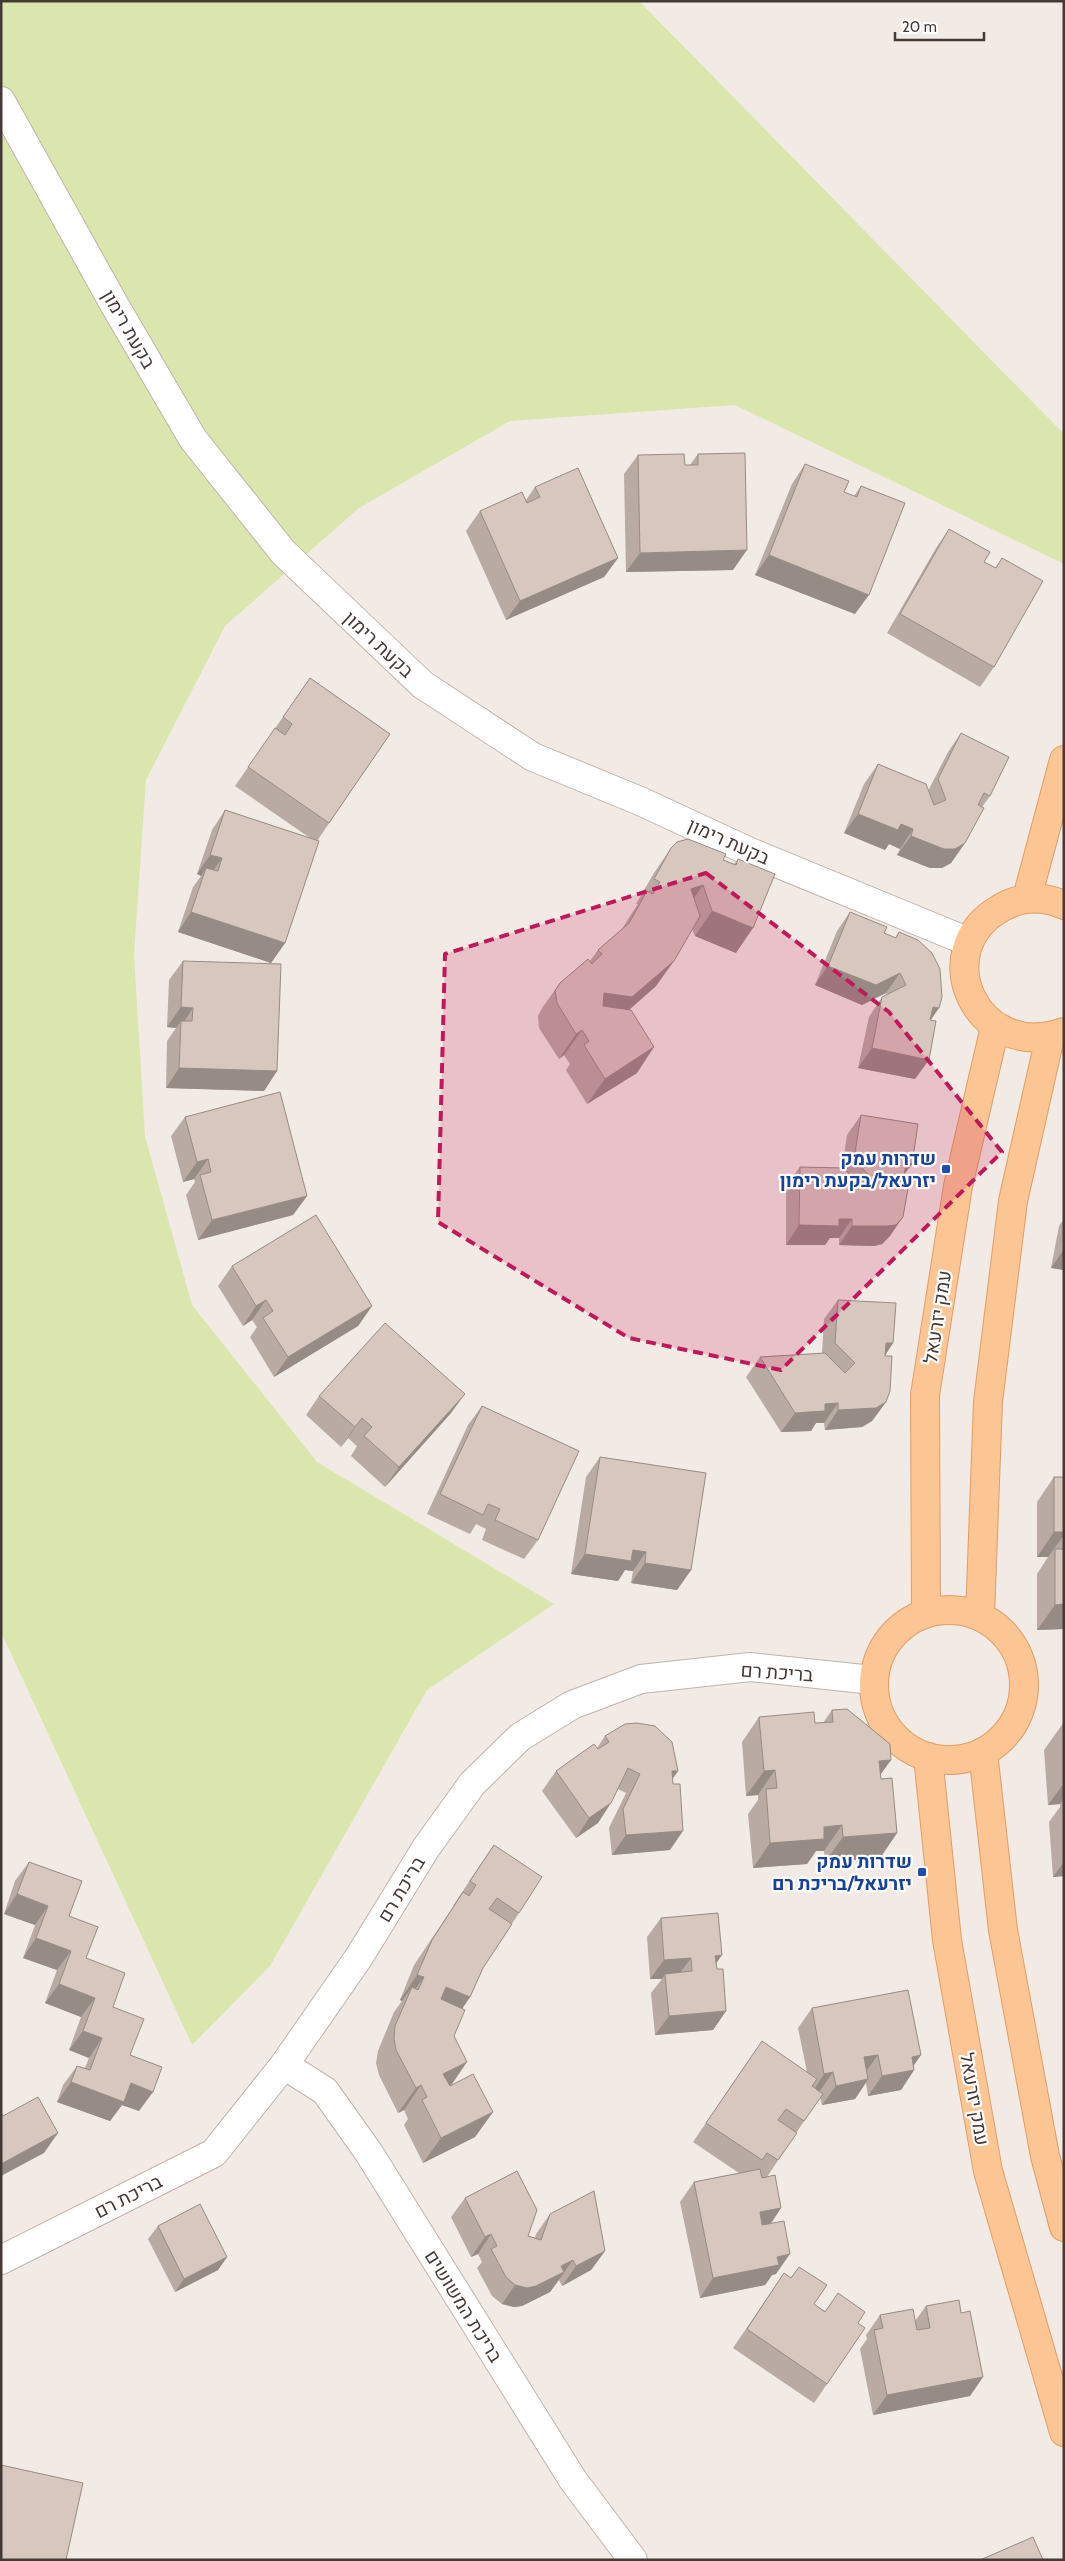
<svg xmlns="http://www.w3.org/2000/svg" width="1065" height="2561" font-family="Cabin,Heebo,sans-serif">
<rect width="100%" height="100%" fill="#f2ebe5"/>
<polygon fill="#dbe6ae" points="1,1 639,1 1064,434 1064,564 735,405 510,421 359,508 225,626 146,780 134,954 145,1136 192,1305 317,1462 554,1604 427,1690 270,1966 192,2045 1,1632"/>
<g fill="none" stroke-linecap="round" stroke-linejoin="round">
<defs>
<g id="minor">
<polyline points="1,101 114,304 193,439 283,552 423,685 533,757 640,801 750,852 969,942"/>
<polyline points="284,2065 325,2091 369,2153 573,2480 633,2560"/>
<polyline points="1,2260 214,2153 284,2065 359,1957 426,1848 472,1784 520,1737 572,1705 641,1679 750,1667 873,1680"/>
</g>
<g id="major">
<polyline points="1027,898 1064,760"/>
<path d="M 1064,905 C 1043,896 1021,896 1001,908 C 926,950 976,1063 1064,1032"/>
<circle cx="949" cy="1685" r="75"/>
<polyline points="926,1612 925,1395 958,1186 995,1027"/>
<polyline points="980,1616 988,1402 1013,1201 1050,1037"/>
<polyline points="983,1752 1003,1930 1045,2156 1064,2227"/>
<polyline points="928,1757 947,1940 988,2171 1064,2432"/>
</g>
</defs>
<use href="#minor" stroke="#c0b3ab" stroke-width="30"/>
<use href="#major" stroke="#e19d64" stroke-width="30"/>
<use href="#minor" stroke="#fff" stroke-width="28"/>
<use href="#major" stroke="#fcc594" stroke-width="28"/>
</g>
<g fill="#b9aba3">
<polygon points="698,454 733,570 626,572 624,474 638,455 685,465 690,465"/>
<polygon points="805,464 844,492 854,496 861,486 855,614 755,575 792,484"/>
<polygon points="535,487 618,558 604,577 506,620 466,531 480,511 526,500"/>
<polygon points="949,529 984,562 995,568 1002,558 994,667 980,687 887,633 936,548"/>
<polygon points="310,678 390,734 317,841 285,943 271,963 178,932 193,887 201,876 197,874 212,830 225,810 310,838 235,786"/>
<polygon points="961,733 990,796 982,807 965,843 951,863 942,868 930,868 897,855 900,849 889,844 885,850 844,833 864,784 878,764 928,791 948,752"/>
<polygon points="671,848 723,860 734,864 738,859 736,953 695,936 692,929 656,986 629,1010 637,1073 587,1104 566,1070 570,1064 564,1055 559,1059 539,1028 538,1016 542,1008 560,983 590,961 598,950 622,929 630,916 638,904 636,904 654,873"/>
<polygon points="850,912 884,933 895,938 899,932 931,1020 915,1079 858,1068 869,1017 882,997 887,995 886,993 862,1005 815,985 837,931"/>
<polygon points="183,961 277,1071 264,1091 166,1088 167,1041 176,1028 167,1027 169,980"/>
<polygon points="861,1115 904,1176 890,1236 882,1244 874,1246 839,1245 839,1238 830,1238 825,1245 786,1245 786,1186 800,1167 842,1168 847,1135"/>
<polygon points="185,1117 307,1196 293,1215 198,1240 186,1195 195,1182 194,1179 183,1182 171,1136"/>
<polygon points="1064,1219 1064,1270 1051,1268 1059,1226"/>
<polygon points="232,1266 372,1306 358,1326 274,1377 250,1337 257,1327 252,1320 243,1326 218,1286"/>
<polygon points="838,1300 893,1343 886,1354 886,1402 872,1421 862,1427 825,1430 824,1423 816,1423 811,1431 781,1432 746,1377 760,1357 822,1353 824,1319"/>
<polygon points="319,1396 451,1413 385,1487 351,1456 357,1446 348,1438 341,1447 306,1415"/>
<polygon points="482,1406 538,1540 524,1559 482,1540 486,1529 476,1524 470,1534 427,1514 468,1425"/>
<polygon points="600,1457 691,1570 677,1590 631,1583 633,1571 625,1570 618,1581 571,1574 586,1477"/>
<polygon points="1054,1477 1064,1477 1064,1629 1037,1630 1037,1574 1048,1557 1037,1557 1037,1502"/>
<polygon points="832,1710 891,1760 880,1775 881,1779 897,1833 880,1858 825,1862 824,1851 816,1851 807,1864 753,1868 748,1814 758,1800 758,1795 746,1796 742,1742 759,1717 815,1723 823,1723"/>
<polygon points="1064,1722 1064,1876 1053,1877 1049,1822 1060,1807 1060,1804 1048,1805 1044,1750"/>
<polygon points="605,1736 678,1771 672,1779 670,1850 612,1855 609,1828 626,1793 618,1789 598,1823 576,1838 542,1791 556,1771 597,1748"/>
<polygon points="494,1845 519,1913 483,1968 470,1997 462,2009 454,2036 451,2085 493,2112 475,2137 423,2163 404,2125 408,2119 404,2110 398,2113 379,2075 376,2063 378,2051 394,2012 402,2001 400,2000 414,1965 453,1907 453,1906 476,1871"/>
<polygon points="29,1862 69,1916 86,1958 113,2007 130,2055 139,2111 122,2105 110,2121 57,2102 63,2085 77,2066 85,2068 89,2058 69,2050 81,2017 45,2003 57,1970 23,1958 35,1925 4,1914 15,1881"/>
<polygon points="661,1918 716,1964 717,1969 726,2011 713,2030 655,2035 651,1993 662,1979 650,1979 647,1937"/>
<polygon points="812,2008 914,2066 914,2070 901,2090 868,2096 866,2083 855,2099 822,2105 820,2097 767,2177 781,2208 770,2224 776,2274 772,2275 765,2285 700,2298 680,2202 694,2182 739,2173 693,2142 748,2061 807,2072 798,2028"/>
<polygon points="465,2198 528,2236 535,2238 536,2234 550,2214 605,2251 591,2270 562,2286 559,2280 550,2292 522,2306 514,2307 502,2304 492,2296 477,2268 482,2262 478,2254 471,2257 451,2217"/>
<polygon points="158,2226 227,2257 218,2270 175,2292 148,2239"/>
<polygon points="784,2273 814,2304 825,2311 858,2323 827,2384 814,2403 733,2348"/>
<polygon points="926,2306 961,2313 983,2377 970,2396 873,2415 860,2349 867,2339 866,2335 880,2315 915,2321"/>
</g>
<g fill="#968b85">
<polygon points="747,550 733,570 626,572 640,553"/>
<polygon points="769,555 869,595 855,614 755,575"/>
<polygon points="618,558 604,577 506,620 520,601"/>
<polygon points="858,814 901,824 913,829 900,849 889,844 885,850 844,833"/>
<polygon points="911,836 965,843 951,863 942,868 930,868 897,855"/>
<polygon points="210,855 222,858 208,878 206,868 201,876 197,874"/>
<polygon points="703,885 686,910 691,889"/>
<polygon points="712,911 753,928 736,953 695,936"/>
<polygon points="191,912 285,943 271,963 178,932"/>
<polygon points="674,961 656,986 615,1022 587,1018 604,993"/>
<polygon points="828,966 900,973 886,993 862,1005 815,985"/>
<polygon points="181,1007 193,1008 181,1026 181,1021 176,1028 167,1027"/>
<polygon points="933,1007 939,1008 926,1027"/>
<polygon points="582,1030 564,1055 559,1059 576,1034"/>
<polygon points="654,1047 637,1073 587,1104 605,1079"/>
<polygon points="872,1048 929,1060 915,1079 858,1068"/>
<polygon points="179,1068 277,1071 264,1091 166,1088"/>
<polygon points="208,1159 194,1179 183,1182 197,1162"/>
<polygon points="906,1163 912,1164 898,1183"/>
<polygon points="307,1196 293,1215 198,1240 212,1220"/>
<polygon points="903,1217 890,1236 882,1244 874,1246 839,1245 852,1226"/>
<polygon points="839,1219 852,1219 839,1238 830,1238 825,1245 786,1245 799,1225"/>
<polygon points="1064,1249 1064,1270 1051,1268"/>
<polygon points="266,1300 252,1320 243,1326 256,1306"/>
<polygon points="372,1306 358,1326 274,1377 288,1357"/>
<polygon points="886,1343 893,1343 880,1363"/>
<polygon points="465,1394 451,1413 385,1487 399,1467"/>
<polygon points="886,1402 872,1421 862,1427 825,1430 838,1410"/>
<polygon points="838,1403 824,1423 816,1423 811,1431 781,1432 795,1413 825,1404"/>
<polygon points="362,1418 348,1438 341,1447 355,1427"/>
<polygon points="1054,1532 1064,1532 1064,1535 1048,1557 1037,1557"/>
<polygon points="633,1550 646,1552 633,1571 625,1570 618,1581 571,1574 585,1554"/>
<polygon points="645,1563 691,1570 677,1590 631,1583"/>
<polygon points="1064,1604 1064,1629 1037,1630 1055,1605"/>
<polygon points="891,1760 873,1785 879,1761"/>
<polygon points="775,1770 758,1795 746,1796 764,1771"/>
<polygon points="672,1771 678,1771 665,1790"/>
<polygon points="1064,1783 1064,1798 1060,1804 1048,1805"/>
<polygon points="611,1803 598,1823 576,1838 589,1818"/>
<polygon points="842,1825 824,1851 816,1851 807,1864 753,1868 770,1843 824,1827"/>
<polygon points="683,1831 670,1850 612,1855 626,1835"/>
<polygon points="897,1833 880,1858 825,1862 843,1837"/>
<polygon points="1064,1862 1064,1876 1053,1877"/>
<polygon points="17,1894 48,1906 35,1925 4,1914"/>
<polygon points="36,1938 71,1951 57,1970 23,1958"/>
<polygon points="722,1955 708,1975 715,1956"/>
<polygon points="691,1958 677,1977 665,1974 662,1979 650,1979 664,1960"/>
<polygon points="417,1975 424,1977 406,2002 412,1987 402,2001 400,2000"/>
<polygon points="59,1984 95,1998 81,2017 45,2003"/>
<polygon points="446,1987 470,1997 453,2022 429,2012"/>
<polygon points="726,2011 713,2030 655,2035 669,2016"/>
<polygon points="83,2031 102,2038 89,2058 69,2050"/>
<polygon points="878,2055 864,2074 864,2057"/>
<polygon points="921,2055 910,2071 914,2070 901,2090 868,2096 882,2076 912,2057"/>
<polygon points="467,2062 450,2087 443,2074"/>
<polygon points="833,2072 819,2092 811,2094 824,2074"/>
<polygon points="868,2079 855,2099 822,2105 836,2086"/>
<polygon points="71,2082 131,2083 153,2092 139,2111 122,2105 110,2121 57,2102"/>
<polygon points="421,2085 404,2110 398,2113 416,2088"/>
<polygon points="493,2112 475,2137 423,2163 441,2138"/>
<polygon points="58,2133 44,2153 1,2176 1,2164"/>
<polygon points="781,2208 768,2228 746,2232 760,2212"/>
<polygon points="491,2234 478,2254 471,2257 485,2237"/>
<polygon points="605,2251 591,2270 562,2286 576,2266"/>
<polygon points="790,2254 776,2274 772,2275 765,2285 700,2298 713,2278 777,2257"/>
<polygon points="227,2257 218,2270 175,2292 184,2279"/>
<polygon points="573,2260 550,2292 522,2306 514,2307 502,2304 515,2285 561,2266"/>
<polygon points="983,2377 970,2396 873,2415 887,2395"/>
</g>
<g fill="#d7c7be" stroke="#968b85">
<polygon points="745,453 747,550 640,553 638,455 684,454 685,465 698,465 698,454"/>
<polygon points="805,464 849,481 844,492 857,497 861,486 905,503 869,595 769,555"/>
<polygon points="578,468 618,558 520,601 480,511 522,492 527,503 540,497 535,487"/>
<polygon points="949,529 990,552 984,562 996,568 1002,558 1043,581 994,667 900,614"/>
<polygon points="310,678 390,734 329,823 248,767 275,728 285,735 292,724 283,717"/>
<polygon points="961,733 1009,757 990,796 984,793 978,805 984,808 965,843 955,849 944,849 911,836 913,829 901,824 898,830 858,814 878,764 926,784 934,805 946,800 938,779"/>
<polygon points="225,810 319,841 285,943 191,912 206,868 218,871 222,858 210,855"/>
<polygon points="688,839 726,854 723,860 736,865 738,859 775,874 753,928 712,911 703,885 691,889 700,916 674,961 632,997 604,993 603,1006 631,1010 654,1047 605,1079 584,1045 589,1041 582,1030 576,1034 557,1003 555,991 560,983 588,959 592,964 602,954 598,950 629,923 647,891 653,894 660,882 654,879 671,848 677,842"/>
<polygon points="850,912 887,927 884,933 896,938 899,932 918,940 932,953 940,969 942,997 939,1008 933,1007 930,1020 936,1021 929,1060 872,1048 882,997 906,985 900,973 876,985 828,966"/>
<polygon points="183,961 281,964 277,1071 179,1068 181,1021 192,1021 193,1008 181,1007"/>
<polygon points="280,1092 307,1196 212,1220 200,1175 211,1172 208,1159 197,1162 185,1117"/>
<polygon points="861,1115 918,1124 912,1164 906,1163 904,1176 910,1177 903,1217 896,1225 887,1226 852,1226 852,1219 839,1219 839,1226 799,1225 800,1167 844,1168 862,1189 873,1180 854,1159"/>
<polygon points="316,1215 372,1306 288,1357 263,1318 273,1311 266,1300 256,1306 232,1266"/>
<polygon points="838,1300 896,1303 893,1343 886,1343 885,1356 892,1356 890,1391 886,1402 876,1408 838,1410 838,1403 825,1404 825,1411 795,1413 760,1357 825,1353 845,1373 855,1363 835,1343"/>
<polygon points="385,1323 465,1394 399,1467 364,1436 372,1427 362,1418 355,1427 319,1396"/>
<polygon points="482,1406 579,1451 538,1540 495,1520 500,1509 488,1504 483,1515 440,1494"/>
<polygon points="600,1457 706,1473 691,1570 645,1563 646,1552 633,1550 631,1561 585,1554"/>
<rect x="1054" y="1477" width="10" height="55"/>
<polygon points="1055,1549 1064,1549 1064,1604 1055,1605"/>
<polygon points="847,1709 890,1744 891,1760 879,1761 881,1779 892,1778 897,1833 843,1837 842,1825 824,1827 824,1839 770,1843 766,1789 777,1788 775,1770 764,1771 759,1717 814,1712 815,1723 833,1722 832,1710"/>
<polygon points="637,1723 655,1726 672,1742 678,1771 672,1771 673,1784 680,1784 683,1831 626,1835 623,1809 640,1774 628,1768 611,1803 589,1818 556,1771 594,1744 598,1749 609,1742 605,1736 625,1724"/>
<polygon points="494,1845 542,1877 519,1913 497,1898 489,1909 512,1924 483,1968 470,1997 446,1987 441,1999 465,2010 454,2036 467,2062 443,2074 450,2086 473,2074 493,2112 441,2138 422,2100 427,2097 421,2085 416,2088 396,2050 394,2038 395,2026 412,1987 418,1990 424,1977 417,1975 432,1940 463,1892 469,1896 476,1885 470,1881"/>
<polygon points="29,1862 82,1881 69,1916 98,1927 86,1958 125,1973 113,2007 144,2019 130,2055 162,2067 153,2092 131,2083 124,2102 71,2082 77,2066 90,2070 102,2038 83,2031 95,1998 59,1984 71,1951 36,1938 48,1906 17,1894"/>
<polygon points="718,1913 722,1955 715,1956 717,1969 723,1969 726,2011 669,2016 665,1974 692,1971 691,1958 664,1960 661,1918"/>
<polygon points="908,1990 921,2055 912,2057 914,2070 882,2076 878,2055 864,2057 868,2079 836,2086 833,2072 824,2074 812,2008"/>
<polygon points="762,2041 817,2079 812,2086 823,2094 804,2121 786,2109 778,2120 797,2133 778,2160 767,2153 762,2160 706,2123"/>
<polygon points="38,2097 58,2133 1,2164 1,2113 3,2116"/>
<polygon points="760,2169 762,2178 775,2175 781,2208 760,2212 762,2225 784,2221 790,2254 777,2257 779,2265 713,2278 694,2182"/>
<polygon points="517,2171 537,2210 528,2236 541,2240 550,2214 594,2191 605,2251 576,2266 573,2260 561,2266 564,2272 536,2286 527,2288 515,2285 506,2277 491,2249 497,2246 491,2234 485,2237 465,2198"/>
<polygon points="200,2204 227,2257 184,2279 158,2226"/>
<polygon points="799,2267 827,2285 814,2304 825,2312 838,2293 865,2312 858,2323 865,2328 827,2384 747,2329 784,2273 791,2278"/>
<polygon points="959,2300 961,2313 970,2311 983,2377 887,2395 874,2330 883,2328 880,2315 913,2309 917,2330 930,2328 926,2306"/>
<polygon points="1,2465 83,2483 66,2560 1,2560"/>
<polygon points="1033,2537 1043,2560 980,2560"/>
</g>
<path fill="#c2185b" fill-opacity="0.2" stroke="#c2185b" stroke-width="4" stroke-dasharray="10 6" stroke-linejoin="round" d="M 706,873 L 889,1012 L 1002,1152 L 781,1370 L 629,1338 L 438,1222 L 445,954 Z"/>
<g fill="#1a4fb4" stroke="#fff" stroke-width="2">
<rect x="941" y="1164" width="10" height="10" rx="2.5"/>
<rect x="917" y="1867" width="10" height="10" rx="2.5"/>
</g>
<g text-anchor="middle" stroke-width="4.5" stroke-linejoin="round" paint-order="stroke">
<g font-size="19" fill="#443a35" stroke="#fff">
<text transform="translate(129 329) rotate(60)" y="7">בקעת רימון</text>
<text transform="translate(379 644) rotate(43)" y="7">בקעת רימון</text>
<text transform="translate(729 841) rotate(24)" y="7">בקעת רימון</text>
<text transform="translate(937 1317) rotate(-81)" y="7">עמק יזרעאל</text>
<text transform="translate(777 1672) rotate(4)" y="7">בריכת רם</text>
<text transform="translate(401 1889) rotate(-59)" y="7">בריכת רם</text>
<text transform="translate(975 2099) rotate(80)" y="7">עמק יזרעאל</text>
<text transform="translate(128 2196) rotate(-27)" y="7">בריכת רם</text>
<text transform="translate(464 2306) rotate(58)" y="7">בריכת המשושים</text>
</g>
<g font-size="19" font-weight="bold" fill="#164399" stroke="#fff" text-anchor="end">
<text x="936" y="1165">שדרות עמק<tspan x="936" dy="22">יזרעאל/בקעת רימון</tspan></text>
<text x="912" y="1868">שדרות עמק<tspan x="912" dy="22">יזרעאל/בריכת רם</tspan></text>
</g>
</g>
<rect width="1065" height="2561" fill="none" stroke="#443a35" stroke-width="5"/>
<path d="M895 32v8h89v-8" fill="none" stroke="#443a35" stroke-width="2.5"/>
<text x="902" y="32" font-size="15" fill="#443a35" stroke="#ffffff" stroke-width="4" paint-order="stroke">20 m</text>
</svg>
